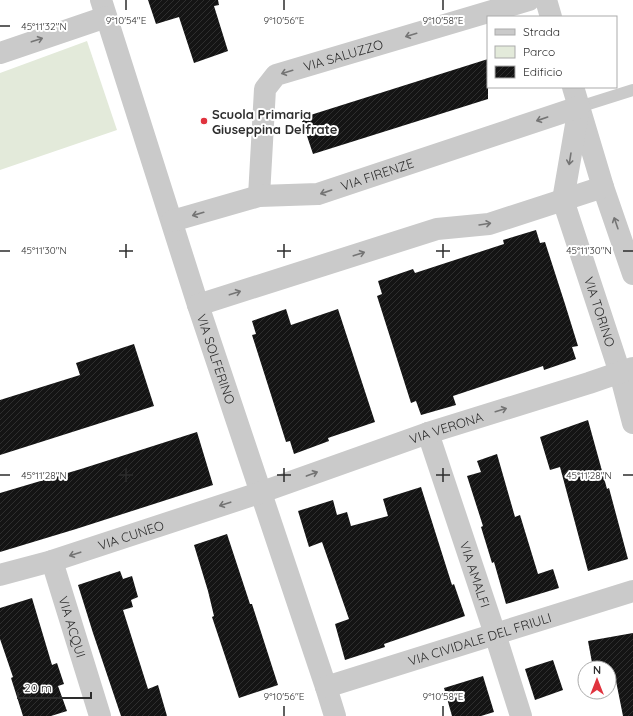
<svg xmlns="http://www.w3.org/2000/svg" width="633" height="716" font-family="Quicksand,sans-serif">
<defs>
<pattern id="building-hatch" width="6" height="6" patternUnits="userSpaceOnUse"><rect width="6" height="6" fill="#141414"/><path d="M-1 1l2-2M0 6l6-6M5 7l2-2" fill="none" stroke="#2e2e2e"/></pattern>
</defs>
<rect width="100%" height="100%" fill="#fff"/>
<polygon fill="#e3eada" points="87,41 117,130 0,170 0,73"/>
<g fill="url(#building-hatch)">
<polygon points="148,0 218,0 219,5 214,6 228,51 194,63 179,17 156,24"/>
<polygon points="488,59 488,99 313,154 301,118"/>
<polygon points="536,230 540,243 545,242 565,304 578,346 572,347 576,359 544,370 543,366 453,396 456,405 421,415 416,401 411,403 377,296 382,294 378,281 413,269 415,273 504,244 503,240"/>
<polygon points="286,309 291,325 338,309 375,422 328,438 329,441 294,454 290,441 286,442 252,335 256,334 252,321"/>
<polygon points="134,344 154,406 0,455 0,400 80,375 76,363"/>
<polygon points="588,420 607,489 609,488 628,559 588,571 560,467 550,470 540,437"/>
<polygon points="197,432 213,485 76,529 0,552 0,493 81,469"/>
<polygon points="497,454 515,517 520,515 538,574 553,569 559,588 506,604 494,562 492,563 481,527 483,526 467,476 481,472 477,461"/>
<polygon points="421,487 452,585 454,584 465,616 384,644 385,647 345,660 335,624 349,619 322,542 309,547 298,511 333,500 337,515 347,512 351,526 388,516 383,499"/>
<polygon points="227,534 250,604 252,604 278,685 239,698 212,617 214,616 208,591 194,545"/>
<polygon points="120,571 123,579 132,576 138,597 131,600 133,607 123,610 148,689 158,685 167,716 121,716 93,633 78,585"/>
<polygon points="32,598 52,665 57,663 64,684 58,686 67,711 51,716 23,716 11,678 13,677 0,639 0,608"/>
<polygon points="633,633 633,716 623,716 615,676 609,677 609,668 593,668 588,641"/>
<polygon points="553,660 563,690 535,700 525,669"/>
<polygon points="483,676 494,712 481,716 452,716 444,688"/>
</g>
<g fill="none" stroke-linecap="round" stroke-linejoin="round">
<polyline stroke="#cacaca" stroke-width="12" points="579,107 633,90"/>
<g stroke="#cacaca" stroke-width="22">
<path id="s1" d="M 101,0 L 198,305 L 326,687 L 335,716"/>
<polyline points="546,0 551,17"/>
<polyline points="0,53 106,17"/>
<polyline points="573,87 603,187 633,274"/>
<path id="s2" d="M 579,107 L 563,200 L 620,373 L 633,423"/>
<path id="s3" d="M 259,196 L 265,89 L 276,75 L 529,0"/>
<path id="s4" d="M 172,221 L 259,196 L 318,194 L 579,107"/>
<polyline points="198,305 437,229 489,224 603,187"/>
<path id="s5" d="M 428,433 L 495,634 L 521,716"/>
<path id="s6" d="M 52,561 L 100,716"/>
<path id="s7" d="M 0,575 L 52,561 L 262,492 L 428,433 L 589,383 L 633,368"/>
<path id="s8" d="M 326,687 L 633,591"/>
</g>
</g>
<defs><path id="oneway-shaft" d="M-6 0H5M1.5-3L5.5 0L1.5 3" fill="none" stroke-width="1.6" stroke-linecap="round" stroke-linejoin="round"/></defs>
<g stroke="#747474">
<use href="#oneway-shaft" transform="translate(411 35) rotate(163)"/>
<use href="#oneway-shaft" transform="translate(37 40) rotate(-18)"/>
<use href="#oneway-shaft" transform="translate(287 72) rotate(163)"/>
<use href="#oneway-shaft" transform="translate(542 119) rotate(161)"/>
<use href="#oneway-shaft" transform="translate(570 159) rotate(99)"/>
<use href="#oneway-shaft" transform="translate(326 192) rotate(161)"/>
<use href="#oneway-shaft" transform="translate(198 214) rotate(164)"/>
<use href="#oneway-shaft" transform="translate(616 223) rotate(-109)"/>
<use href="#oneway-shaft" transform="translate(485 224) rotate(-9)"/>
<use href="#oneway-shaft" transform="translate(359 254) rotate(-18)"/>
<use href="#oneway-shaft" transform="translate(235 293) rotate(-18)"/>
<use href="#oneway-shaft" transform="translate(501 410) rotate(-17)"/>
<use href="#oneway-shaft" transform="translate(312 474) rotate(-20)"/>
<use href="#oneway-shaft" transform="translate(225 504) rotate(162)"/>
<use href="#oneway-shaft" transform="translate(75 554) rotate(162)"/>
</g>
<path fill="none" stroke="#2d2d2d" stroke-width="1.5" d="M 126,0 L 126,10M 284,0 L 284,10M 443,0 L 443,10M 0,26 L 10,26M 126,244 L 126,258M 284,244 L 284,258M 443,244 L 443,258M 0,251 L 10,251M 119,251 L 133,251M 277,251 L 291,251M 436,251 L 450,251M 623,251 L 633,251M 126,468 L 126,482M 284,468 L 284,482M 443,468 L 443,482M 0,475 L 10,475M 119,475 L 133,475M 277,475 L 291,475M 436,475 L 450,475M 623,475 L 633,475M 284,706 L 284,716M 443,706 L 443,716"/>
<circle fill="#e0333e" stroke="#fff" stroke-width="1.5" cx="204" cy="121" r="4"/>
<g text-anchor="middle" stroke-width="4" stroke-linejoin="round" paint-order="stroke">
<g font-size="13" fill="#2d2d2d" stroke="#fff">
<text dy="5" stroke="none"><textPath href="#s3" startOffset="195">VIA SALUZZO</textPath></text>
<text dy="5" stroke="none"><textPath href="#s4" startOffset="212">VIA FIRENZE</textPath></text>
<text dy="5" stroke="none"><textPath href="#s2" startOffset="212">VIA TORINO</textPath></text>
<text dy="5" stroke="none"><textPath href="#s1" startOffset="377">VIA SOLFERINO</textPath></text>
<text dy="5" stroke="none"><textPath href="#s7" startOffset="470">VIA VERONA</textPath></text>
<text dy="5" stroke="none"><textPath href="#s7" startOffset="137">VIA CUNEO</textPath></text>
<text dy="5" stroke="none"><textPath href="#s5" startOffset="149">VIA AMALFI</textPath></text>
<text dy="5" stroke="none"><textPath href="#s6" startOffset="69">VIA ACQUI</textPath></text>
<text dy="5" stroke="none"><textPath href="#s8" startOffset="161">VIA CIVIDALE DEL FRIULI</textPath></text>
</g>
<g font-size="13" font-weight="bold" fill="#2d2d2d" stroke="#fff" text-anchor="start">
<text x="212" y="119">Scuola Primaria<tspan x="212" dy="15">Giuseppina Delfrate</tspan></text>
</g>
</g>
<g font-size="10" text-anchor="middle" fill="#2d2d2d" stroke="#fff" stroke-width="4" stroke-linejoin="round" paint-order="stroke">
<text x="126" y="24">9°10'54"E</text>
<text x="284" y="24">9°10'56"E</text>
<text x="443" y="24">9°10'58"E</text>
<text x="44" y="30">45°11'32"N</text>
<text x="44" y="254">45°11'30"N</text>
<text x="589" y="254">45°11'30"N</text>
<text x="44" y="479">45°11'28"N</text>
<text x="589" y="479">45°11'28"N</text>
<text x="284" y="700">9°10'56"E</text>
<text x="443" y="700">9°10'58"E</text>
</g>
<rect x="487" y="16" width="130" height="72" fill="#ffffff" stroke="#ababab"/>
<rect x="495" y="29" width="20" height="6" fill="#cacaca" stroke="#ababab"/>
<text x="523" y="36" font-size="12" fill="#2d2d2d">Strada</text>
<rect x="495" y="46" width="20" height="12" fill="#e3eada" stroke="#ababab"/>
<text x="523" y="56" font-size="12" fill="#2d2d2d">Parco</text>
<rect x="495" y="66" width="20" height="12" fill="url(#building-hatch)" stroke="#ababab"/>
<text x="523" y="76" font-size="12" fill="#2d2d2d">Edificio</text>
<g transform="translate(597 680)"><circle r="19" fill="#ffffff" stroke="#ababab"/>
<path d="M0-3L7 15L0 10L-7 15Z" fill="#e0333e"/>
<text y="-6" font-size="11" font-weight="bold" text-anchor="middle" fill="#2d2d2d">N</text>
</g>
<path d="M18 692v6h73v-6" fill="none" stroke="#2d2d2d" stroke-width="2"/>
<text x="24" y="692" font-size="12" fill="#2d2d2d" stroke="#ffffff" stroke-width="3" paint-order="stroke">20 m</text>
</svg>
